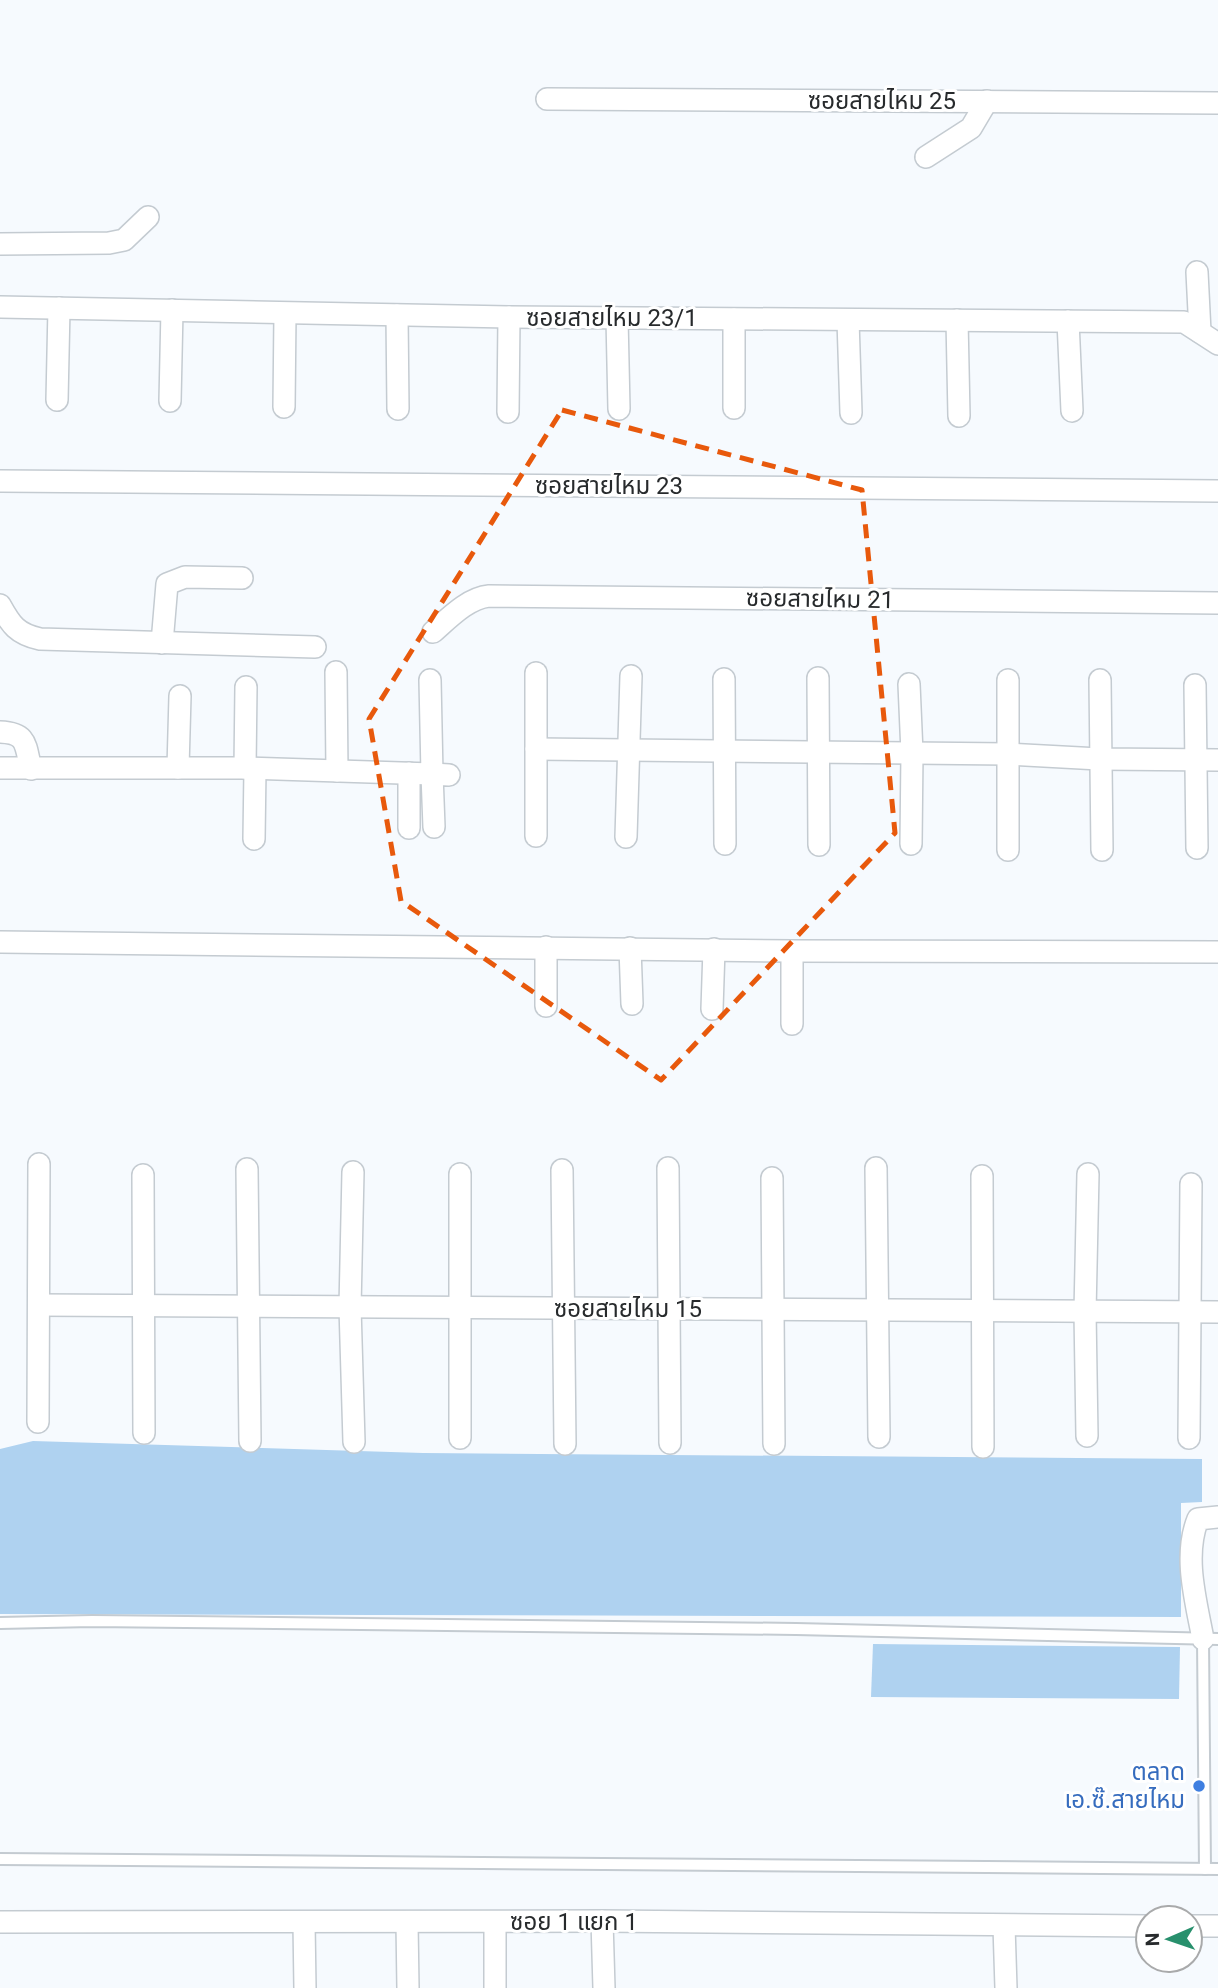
<svg xmlns="http://www.w3.org/2000/svg" width="1218" height="1988" font-family="Roboto,'Noto Sans Thai',sans-serif">
<rect width="100%" height="100%" fill="#f6fafe"/>
<g fill="#afd2f0">
<polygon points="33,1441 423,1453 1202,1459 1202,1502 1181,1503 1181,1617 0,1614 0,1449"/>
<polygon points="873,1644 1180,1647 1179,1699 871,1697"/>
</g>
<g fill="none" stroke-linecap="round" stroke-linejoin="round">
<defs>
<g id="service">
<polyline points="0,1623 92,1621 796,1629 1218,1639"/>
<polyline points="1203,1639 1205,1869"/>
<polyline points="0,1859 1218,1869"/>
</g>
<g id="minor">
<polyline points="547,99 1218,103"/>
<polyline points="926,157 971,128 987,101"/>
<polyline points="0,244 109,243 124,240 148,217"/>
<polyline points="1197,272 1200,332"/>
<polyline points="0,307 509,317 1184,322 1218,344"/>
<polyline points="397,315 398,409"/>
<polyline points="617,318 619,409"/>
<polyline points="734,319 734,408"/>
<polyline points="848,320 851,413"/>
<polyline points="957,320 959,416"/>
<polyline points="1068,321 1072,411"/>
<polyline points="57,400 59,308"/>
<polyline points="170,401 172,310"/>
<polyline points="284,407 285,314"/>
<polyline points="508,412 509,317"/>
<polyline points="0,481 1218,491"/>
<path d="M 0,605 C 11,625 17,634 40,639 L 315,647"/>
<path d="M 433,632 C 449,618 468,598 489,596 L 1218,603"/>
<polyline points="162,643 167,584 185,577 242,578"/>
<polyline points="336,672 337,771"/>
<polyline points="536,673 536,836"/>
<polyline points="818,678 819,845"/>
<polyline points="724,679 725,844"/>
<polyline points="1100,680 1102,850"/>
<polyline points="909,684 912,753 911,844"/>
<polyline points="1195,685 1197,848"/>
<path d="M 0,732 C 28,733 25,745 31,769"/>
<polyline points="536,749 1008,754 1099,759 1218,760"/>
<polyline points="0,768 245,768 432,774 430,680"/>
<polyline points="178,768 180,696"/>
<polyline points="245,768 246,687"/>
<polyline points="409,773 409,828"/>
<polyline points="434,827 432,774 449,775"/>
<polyline points="626,837 631,676"/>
<polyline points="254,839 255,769"/>
<polyline points="1008,850 1008,680"/>
<polyline points="0,942 792,951 1218,952"/>
<polyline points="546,947 546,1006"/>
<polyline points="630,948 632,1004"/>
<polyline points="712,1009 714,949"/>
<polyline points="792,1024 792,951"/>
<polyline points="668,1168 670,1443"/>
<polyline points="876,1168 879,1437"/>
<polyline points="247,1169 250,1441"/>
<polyline points="562,1170 565,1444"/>
<polyline points="353,1172 350,1307 354,1442"/>
<polyline points="143,1175 144,1433"/>
<polyline points="982,1176 983,1447"/>
<polyline points="772,1178 774,1444"/>
<polyline points="39,1305 1218,1312"/>
<polyline points="38,1422 39,1164"/>
<polyline points="1087,1436 1085,1312 1088,1174"/>
<polyline points="460,1438 460,1174"/>
<polyline points="1189,1438 1191,1184"/>
<path d="M 1203,1639 C 1196,1601 1183,1556 1198,1519 L 1218,1517"/>
<polyline points="602,1921 604,1988"/>
<polyline points="0,1922 602,1921 1148,1926"/>
<polyline points="304,1923 305,1988"/>
<polyline points="407,1923 408,1988"/>
<polyline points="495,1923 495,1988"/>
<polyline points="1004,1926 1006,1988"/>
<polyline points="1190,1926 1218,1926"/>
</g>
</defs>
<use href="#service" stroke="#c4cbd1" stroke-width="14"/>
<use href="#minor" stroke="#c4cbd1" stroke-width="24"/>
<use href="#service" stroke="#fff" stroke-width="10"/>
<use href="#minor" stroke="#fff" stroke-width="21"/>
</g>
<path fill="none" stroke="#e8590c" stroke-width="5" stroke-dasharray="14 9" stroke-linejoin="round" d="M 562,410 L 862,490 L 895,833 L 661,1080 L 401,901 L 369,719 Z"/>
<circle fill="#3f7fe0" stroke="#fff" stroke-width="2.5" cx="1199" cy="1786" r="7"/>
<g text-anchor="middle" stroke-width="6" stroke-linejoin="round" paint-order="stroke">
<g font-size="24" fill="#272a2c" stroke="#fff">
<text x="882" y="109">ซอยสายไหม 25</text>
<text x="612" y="326">ซอยสายไหม 23/1</text>
<text x="609" y="494">ซอยสายไหม 23</text>
<text transform="translate(820 599) rotate(1)" y="8">ซอยสายไหม 21</text>
<text x="628" y="1317">ซอยสายไหม 15</text>
<text x="574" y="1930">ซอย 1 แยก 1</text>
</g>
<g font-size="24" fill="#366cbe" stroke="#fff" text-anchor="end">
<text x="1185" y="1780">ตลาด<tspan x="1185" dy="28">เอ.ซ๊.สายไหม</tspan></text>
</g>
</g>
<g transform="translate(1169 1939) rotate(268)"><circle r="33" fill="#ffffff" stroke="#a9aaab" stroke-width="2"/>
<path d="M0-5L12 26L0 18L-12 26Z" fill="#28906d"/>
<text y="-10" font-size="19" font-weight="bold" text-anchor="middle" fill="#272a2c">N</text>
</g>
</svg>
